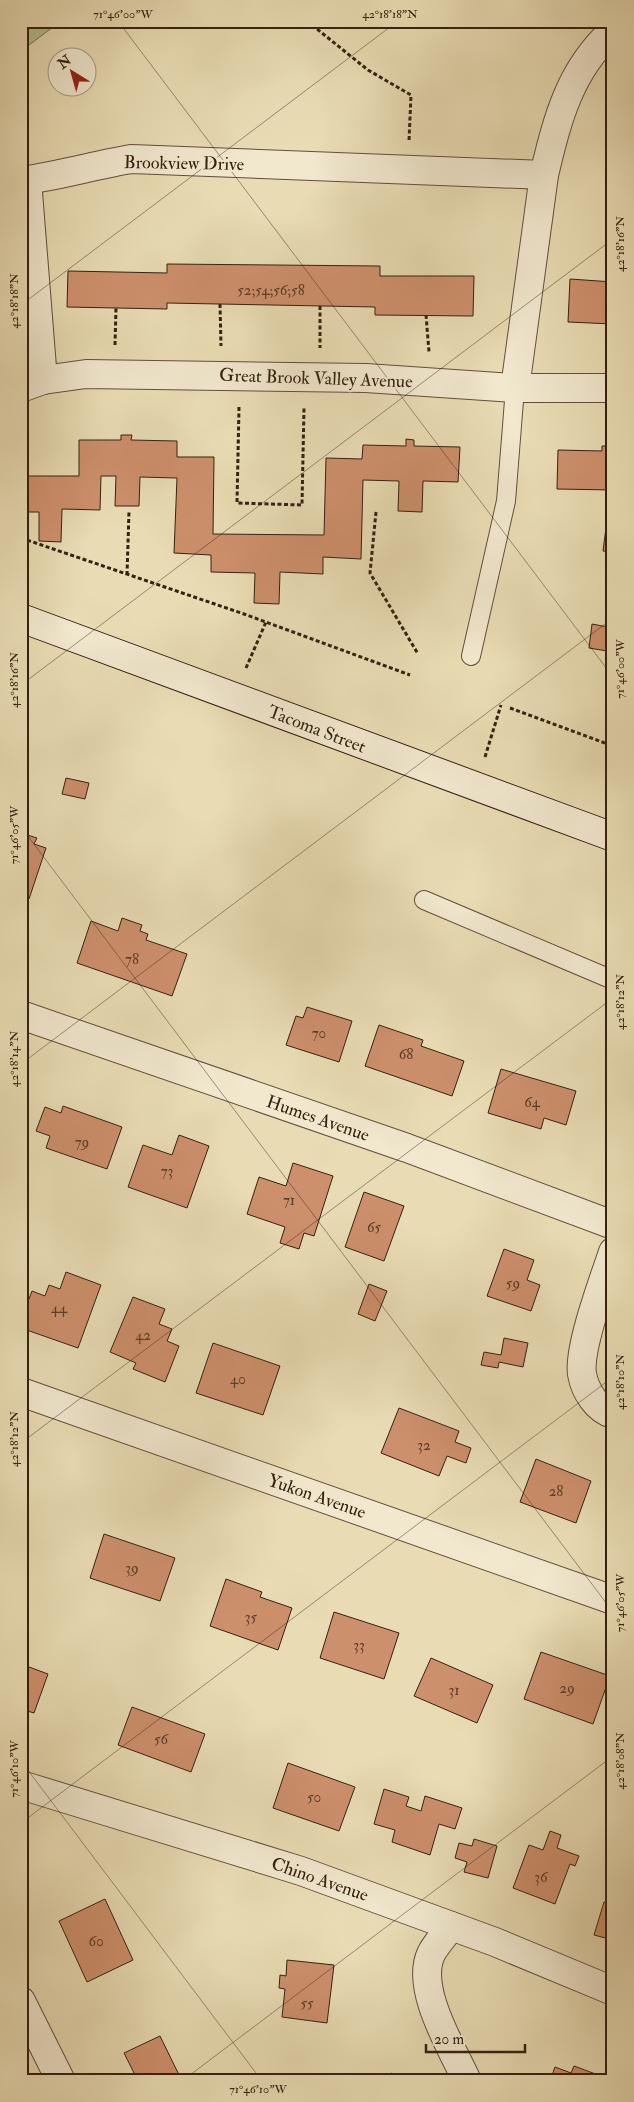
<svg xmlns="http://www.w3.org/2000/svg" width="634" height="2102" font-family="'IM FELL Double Pica',serif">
<rect width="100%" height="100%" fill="#e9dcb4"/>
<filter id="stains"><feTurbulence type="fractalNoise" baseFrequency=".004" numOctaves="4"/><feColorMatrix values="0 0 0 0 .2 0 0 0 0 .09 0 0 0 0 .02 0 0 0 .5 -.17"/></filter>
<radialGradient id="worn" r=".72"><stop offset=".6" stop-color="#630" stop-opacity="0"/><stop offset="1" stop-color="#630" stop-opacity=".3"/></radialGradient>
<polygon fill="#b4c18f" stroke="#747050" points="21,21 61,21 21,51"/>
<g fill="#cd906c" stroke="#352011">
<polygon points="167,264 380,266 380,276 474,276 473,316 375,315 375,307 167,303 167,309 67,307 68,271 167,273"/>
<polygon points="570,279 613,282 613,324 568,322"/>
<polygon points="121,435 132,435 131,440 177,441 177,457 214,457 213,534 324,535 326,458 362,459 363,445 406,446 406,439 414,440 414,446 460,447 458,482 423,481 422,512 398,511 399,481 363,480 361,559 323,557 323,574 280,572 279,604 254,603 255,573 211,572 211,555 174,553 177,478 140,477 139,506 115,506 116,476 101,476 100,510 62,509 61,542 39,541 39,512 21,512 21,476 79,476 79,440 121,440"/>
<polygon points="602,446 610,446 610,451 613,451 613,490 557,489 558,450 602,451"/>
<polygon points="606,528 613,529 613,552 603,551"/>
<polygon points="592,624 613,628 613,652 589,648"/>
<polygon points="613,667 613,698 608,697"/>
<polygon points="66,778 89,783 85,799 62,794"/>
<polygon points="21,833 37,838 34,844 46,848 29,899 21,897"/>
<polygon points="122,918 142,925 140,931 148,934 146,940 187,954 172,996 77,963 91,921 118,931"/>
<polygon points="307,1007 352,1021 339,1062 286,1045 296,1016 303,1018"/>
<polygon points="379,1025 423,1040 421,1046 464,1061 452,1096 365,1066"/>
<polygon points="501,1069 576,1091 566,1125 544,1118 541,1129 488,1113"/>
<polygon points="63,1106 122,1127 107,1169 46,1148 50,1136 36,1131 45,1107 61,1113"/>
<polygon points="179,1135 209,1146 187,1208 128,1187 143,1145 172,1155"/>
<polygon points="293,1163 333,1176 314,1236 304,1233 299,1249 280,1243 285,1227 247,1214 259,1177 286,1186"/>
<polygon points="364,1192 404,1206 384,1261 345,1247"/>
<polygon points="504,1249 534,1260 527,1280 540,1285 531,1311 487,1296"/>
<polygon points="66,1272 101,1285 78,1348 21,1328 21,1320 32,1291 45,1296 49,1285 60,1289"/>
<polygon points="369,1284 387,1291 375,1321 358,1314"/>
<polygon points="133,1297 165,1309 159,1324 172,1329 167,1341 179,1346 165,1382 133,1369 136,1363 110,1352"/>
<polygon points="504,1338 528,1343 523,1367 499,1362 498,1368 481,1365 484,1352 501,1355"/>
<polygon points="213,1343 280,1366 263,1415 196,1393"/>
<polygon points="399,1408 459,1431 455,1442 471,1448 466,1463 447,1456 439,1476 381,1453"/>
<polygon points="536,1459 591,1481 576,1523 520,1502"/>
<polygon points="104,1534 175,1558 160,1601 90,1578"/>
<polygon points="226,1579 262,1592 260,1597 292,1608 278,1650 210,1626"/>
<polygon points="334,1612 399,1633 384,1679 320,1658"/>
<polygon points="541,1652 610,1676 593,1724 524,1699"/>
<polygon points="431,1658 493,1685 477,1723 414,1696"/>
<polygon points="21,1664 48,1674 34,1713 21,1709"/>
<polygon points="132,1707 205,1734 191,1772 118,1745"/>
<polygon points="288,1763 355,1787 339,1831 273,1808"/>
<polygon points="384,1789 409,1797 406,1806 421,1811 425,1796 462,1808 455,1829 439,1824 430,1855 392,1842 395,1830 374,1824"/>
<polygon points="550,1831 561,1835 557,1848 579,1856 575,1866 570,1864 555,1904 513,1888 529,1845 543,1850"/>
<polygon points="474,1839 497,1846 488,1878 464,1872 467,1862 455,1858 459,1843 472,1846"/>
<polygon points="105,1899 133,1960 87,1982 59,1921"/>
<polygon points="604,1902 613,1905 613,1940 594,1935"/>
<polygon points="287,1960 334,1965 327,2023 282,2017 285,1989 279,1988 280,1975 286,1976"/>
<polygon points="160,2036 182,2081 138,2081 124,2053"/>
<polygon points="574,2066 601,2076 599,2081 550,2081 555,2067 571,2073"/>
<polygon points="392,2073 396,2081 378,2081"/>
</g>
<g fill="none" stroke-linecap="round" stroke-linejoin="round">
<defs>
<g id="lane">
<polyline points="471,656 506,501 515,388"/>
<polyline points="424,900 613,980"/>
</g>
<g id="street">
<path d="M 43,380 L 27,180 C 62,175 96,165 131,159 L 544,175 C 557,121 569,70 613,31"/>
<polyline points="21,388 43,380 86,374 366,378 515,388 613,388"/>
<polyline points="515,388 544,175"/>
<polyline points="21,1015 407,1148 613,1225"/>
<path d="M 613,1252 C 604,1279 578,1348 582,1374 C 585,1391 597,1410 613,1414"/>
<polyline points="21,1392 613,1600"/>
<polyline points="21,1785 301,1871 495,1942 613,1991"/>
<path d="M 451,1926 C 445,1935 436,1944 431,1954 C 415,1989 452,2048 467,2081"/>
<polyline points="21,2001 61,2081"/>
</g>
<polyline id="secondary" points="21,618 613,837"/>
</defs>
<use href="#lane" stroke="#624f3a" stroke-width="20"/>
<use href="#street" stroke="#624f3a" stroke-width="30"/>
<use href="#secondary" stroke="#352011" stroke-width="30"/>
<g stroke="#352011" stroke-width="3" stroke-dasharray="4 2.5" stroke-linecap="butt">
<polyline points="307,21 368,70 411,95 409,141"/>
<polyline points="220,304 221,346"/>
<polyline points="320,306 320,348"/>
<polyline points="426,315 429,352"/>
<polyline points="115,345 116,308"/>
<polyline points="239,407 237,503 302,505 304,408"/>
<polyline points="376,512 370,573 418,654"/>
<polyline points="21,538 244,614 410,675"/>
<polyline points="127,575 129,511"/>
<polyline points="246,668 266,622"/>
<polyline points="510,708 613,746"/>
<polyline points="485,757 501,705"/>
</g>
<use href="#lane" stroke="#f1e8ce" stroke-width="18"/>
<use href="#street" stroke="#f1e8ce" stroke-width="28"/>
<use href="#secondary" stroke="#f1e8ce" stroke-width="28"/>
</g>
<path fill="none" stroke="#352011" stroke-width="1" stroke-opacity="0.45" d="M 118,21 L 613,677M 21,305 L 398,21M 21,685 L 613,239M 21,827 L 613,1612M 21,1064 L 613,618M 21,1443 L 613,998M 21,1761 L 262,2081M 21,1823 L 613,1377M 182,2081 L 613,1756"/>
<g text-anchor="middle" stroke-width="4" stroke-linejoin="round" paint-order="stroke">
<g font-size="15" fill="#5b3c28">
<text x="271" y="295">52;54;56;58</text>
<text x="132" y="964">78</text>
<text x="319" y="1038">70</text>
<text x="406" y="1059">68</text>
<text x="532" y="1107">64</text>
<text x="82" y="1147">79</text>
<text x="167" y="1176">73</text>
<text x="289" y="1205">71</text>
<text x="374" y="1232">65</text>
<text x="513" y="1288">59</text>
<text x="59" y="1313">44</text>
<text x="143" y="1340">42</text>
<text x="238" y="1384">40</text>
<text x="424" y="1450">32</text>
<text x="556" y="1496">28</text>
<text x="132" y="1573">39</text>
<text x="251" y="1622">35</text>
<text x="359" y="1650">33</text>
<text x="567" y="1693">29</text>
<text x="454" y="1695">31</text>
<text x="161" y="1744">56</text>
<text x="314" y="1802">50</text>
<text x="541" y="1882">36</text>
<text x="96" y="1946">60</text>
<text x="307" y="2008">55</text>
</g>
<g font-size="18" fill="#352011" stroke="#f1e8ce">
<text transform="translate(184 163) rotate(1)" y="6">Brookview Drive</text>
<text transform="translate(316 378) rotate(2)" y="6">Great Brook Valley Avenue</text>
<text transform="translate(317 729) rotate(21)" y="6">Tacoma Street</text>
<text transform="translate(318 1118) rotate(19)" y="6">Humes Avenue</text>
<text transform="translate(317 1496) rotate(19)" y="6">Yukon Avenue</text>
<text transform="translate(320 1879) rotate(19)" y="6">Chino Avenue</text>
</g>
</g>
<rect width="634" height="2102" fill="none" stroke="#e9dcb4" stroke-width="55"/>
<g transform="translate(72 72) rotate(323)"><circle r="24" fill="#f1e8ce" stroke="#a69882"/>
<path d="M0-4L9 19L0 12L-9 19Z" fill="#8f2418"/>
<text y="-8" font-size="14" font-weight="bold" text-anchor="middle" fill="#352011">N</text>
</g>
<path d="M426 2044v8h99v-8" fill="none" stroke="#352011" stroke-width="2.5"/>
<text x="434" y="2044" font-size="15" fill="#352011" stroke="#f1e8ce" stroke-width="4" paint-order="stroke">20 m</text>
<rect x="28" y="28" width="578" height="2046" fill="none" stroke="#352011" stroke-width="2"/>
<g font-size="12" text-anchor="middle" fill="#352011">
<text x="123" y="18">71°46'00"W</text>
<text x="390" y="18">42°18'18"N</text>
<text transform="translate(620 244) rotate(-90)" y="4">42°18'16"N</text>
<text transform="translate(14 301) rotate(-90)" y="4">42°18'18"N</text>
<text transform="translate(620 669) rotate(-90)" y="4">71°46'00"W</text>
<text transform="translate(14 680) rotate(-90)" y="4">42°18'16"N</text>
<text transform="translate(14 835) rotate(-90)" y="4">71°46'05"W</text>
<text transform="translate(620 1002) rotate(-90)" y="4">42°18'12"N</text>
<text transform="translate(14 1059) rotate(-90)" y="4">42°18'14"N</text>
<text transform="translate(620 1382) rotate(-90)" y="4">42°18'10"N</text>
<text transform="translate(14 1439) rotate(-90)" y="4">42°18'12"N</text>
<text transform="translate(620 1603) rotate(-90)" y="4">71°46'05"W</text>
<text transform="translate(620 1761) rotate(-90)" y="4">42°18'08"N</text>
<text transform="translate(14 1769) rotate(-90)" y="4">71°46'10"W</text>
<text x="258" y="2093">71°46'10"W</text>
</g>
<rect width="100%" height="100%" filter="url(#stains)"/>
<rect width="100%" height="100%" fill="url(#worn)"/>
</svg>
